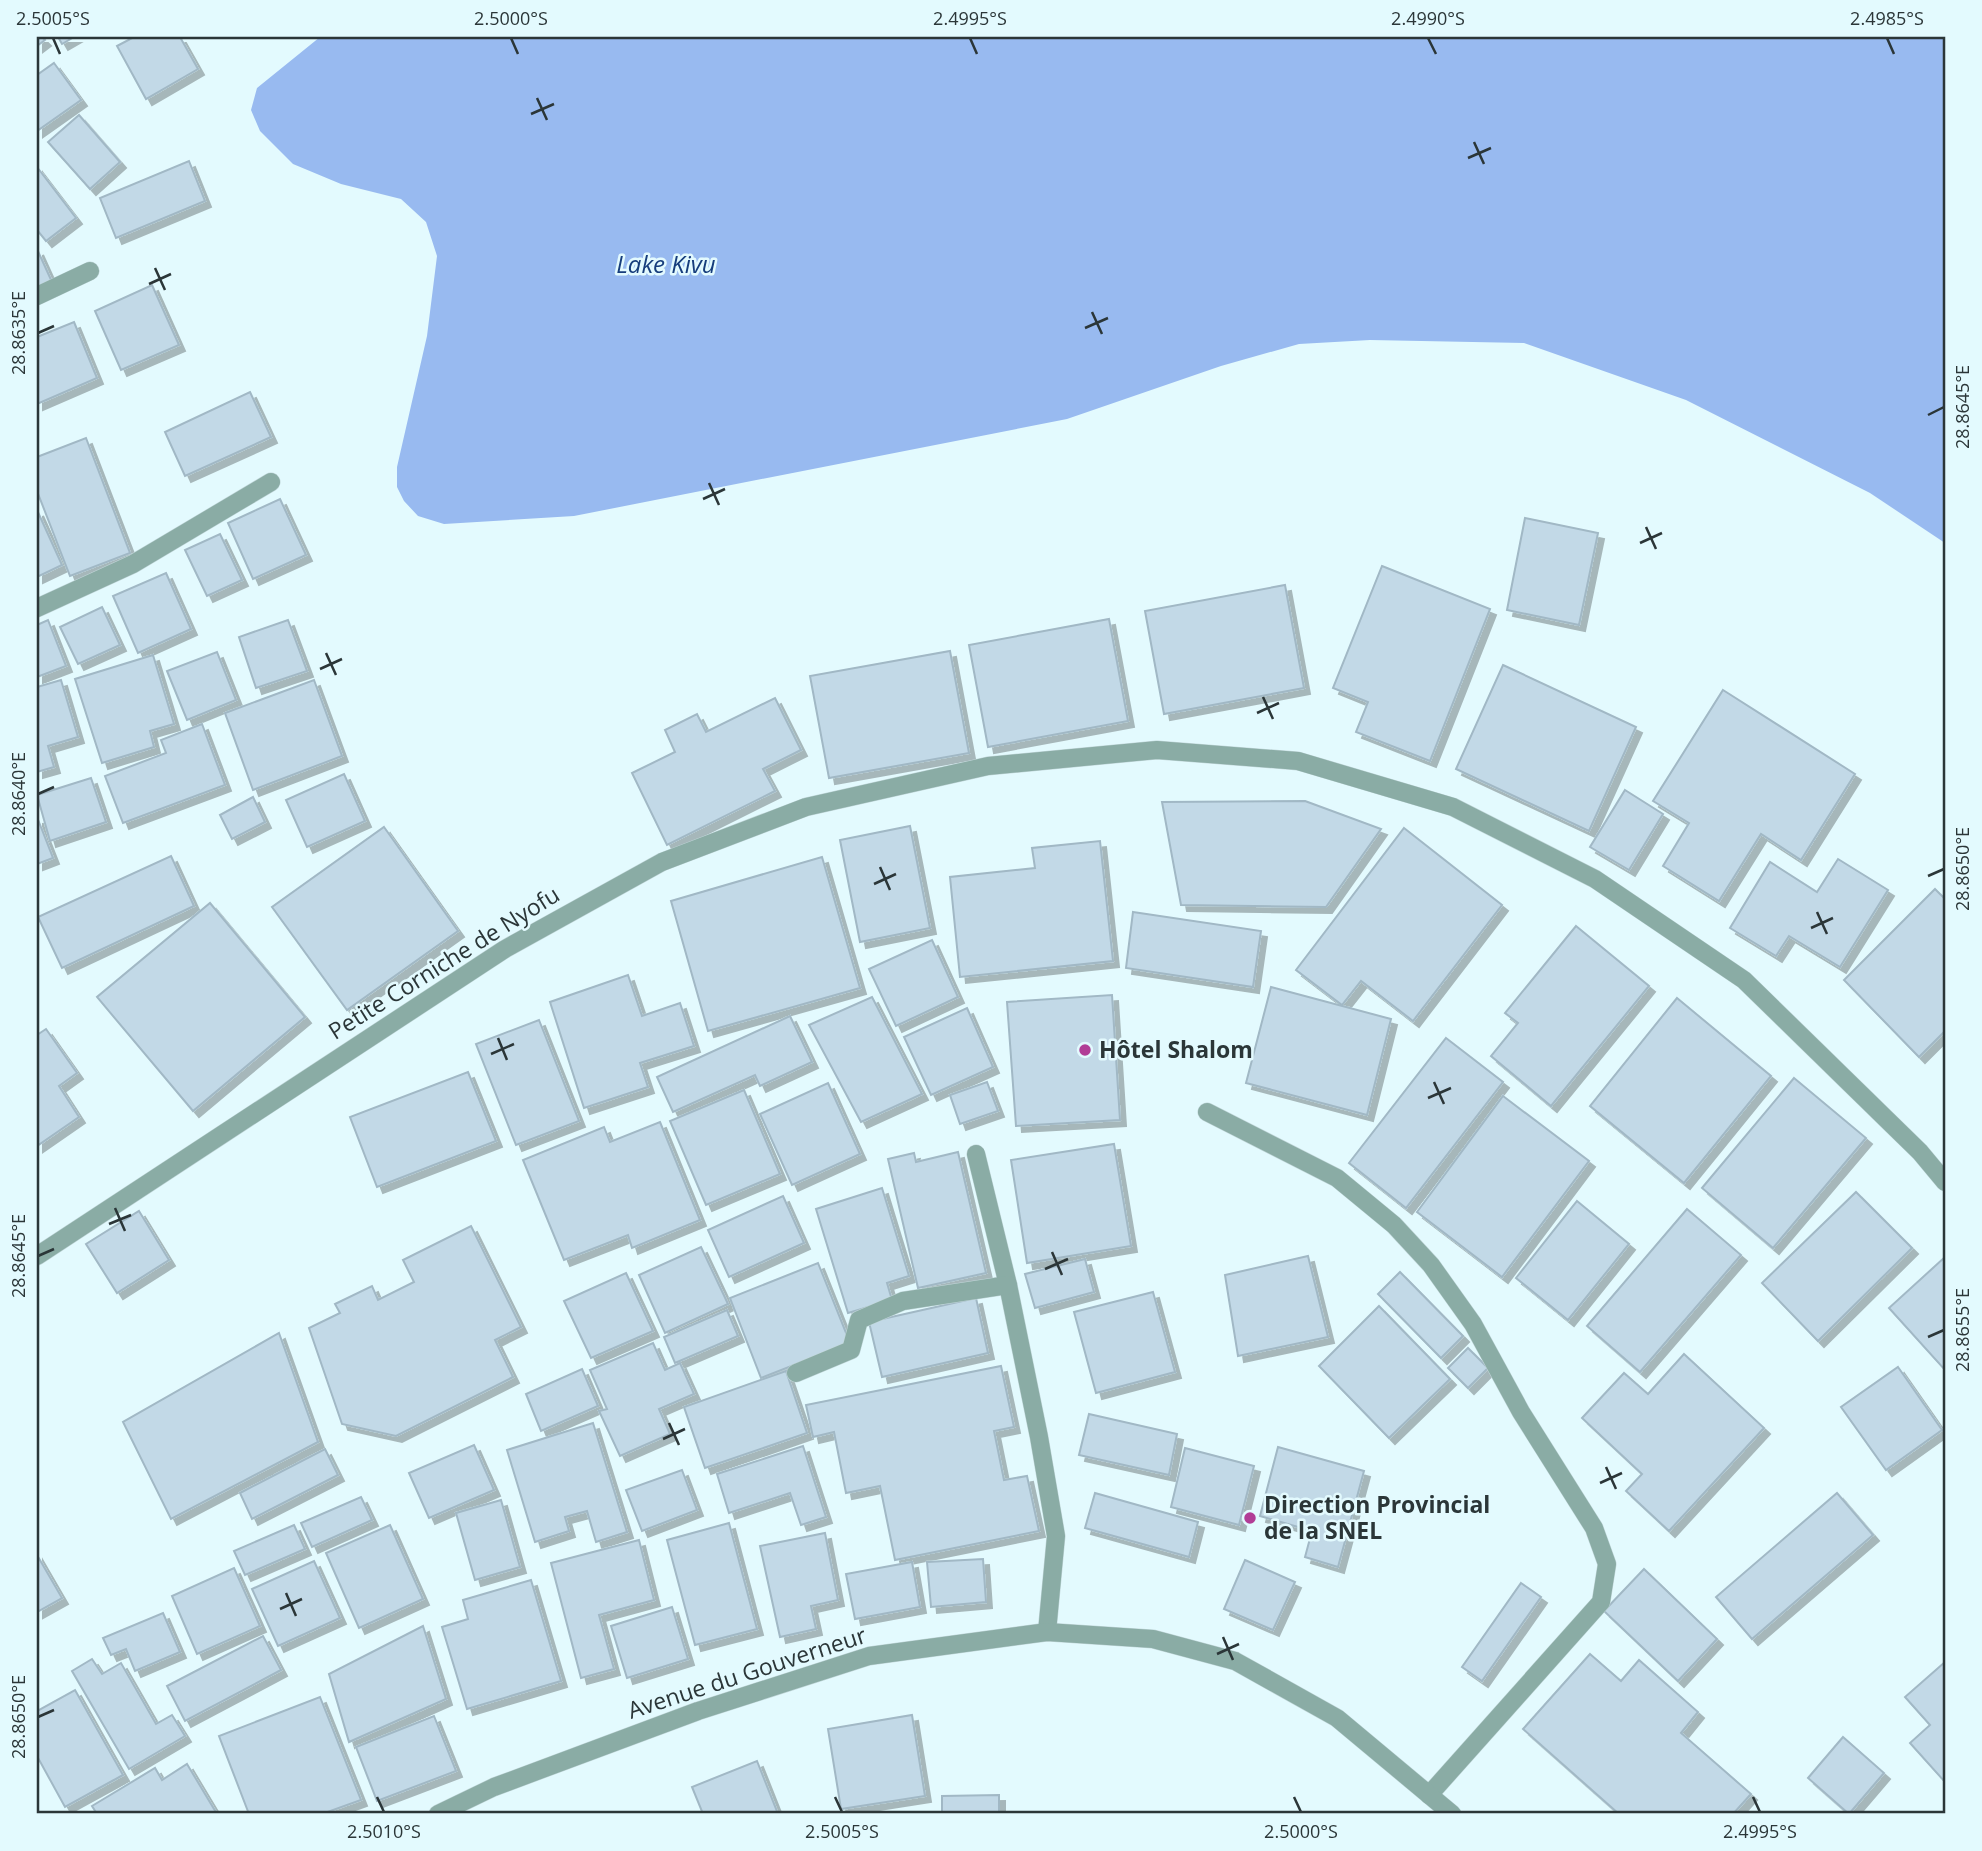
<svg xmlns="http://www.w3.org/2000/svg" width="1982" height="1851" font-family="'Open Sans',sans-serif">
<defs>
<filter id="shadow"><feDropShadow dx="6" dy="6" stdDeviation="0" flood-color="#0004"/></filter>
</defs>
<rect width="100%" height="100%" fill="#e3fafe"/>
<polygon fill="#98baf0" points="320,37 1945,37 1945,543 1870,493 1686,400 1524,343 1370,340 1299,344 1221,366 1067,419 574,516 444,524 418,516 404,501 397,487 397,467 427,336 437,256 426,222 401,199 341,184 293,164 260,131 251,110 257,88"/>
<g fill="#c2d9e7" stroke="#a1b8c5" stroke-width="2" filter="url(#shadow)">
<polygon points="37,37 42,37 45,40 37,46"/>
<polygon points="58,37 74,37 62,44"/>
<polygon points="134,37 180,37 198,69 146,99 117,46"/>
<polygon points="54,63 81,100 37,131 37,75"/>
<polygon points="79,115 120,162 90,189 48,142"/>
<polygon points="189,161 205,201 116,238 100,198"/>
<polygon points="37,167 76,218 46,241 37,230"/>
<polygon points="37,249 52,282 37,289"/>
<polygon points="152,285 179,345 121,370 95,311"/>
<polygon points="74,322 97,378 37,404 37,337"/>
<polygon points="250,392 271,437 185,476 165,432"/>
<polygon points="86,438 130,553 70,576 37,491 37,457"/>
<polygon points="280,499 306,555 253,579 228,523"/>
<polygon points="37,510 62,565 37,577"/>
<polygon points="1525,518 1598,533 1579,625 1507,610"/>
<polygon points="220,534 242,580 207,596 185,550"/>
<polygon points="1382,566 1490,609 1430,761 1356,732 1368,702 1333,688"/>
<polygon points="166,573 191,629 138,653 113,596"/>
<polygon points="1285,585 1304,688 1164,714 1145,611"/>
<polygon points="102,607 120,645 78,664 60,627"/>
<polygon points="1109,619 1128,721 988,747 969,645"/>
<polygon points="48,620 66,666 37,677 37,625"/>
<polygon points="288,620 307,671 256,688 239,637"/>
<polygon points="950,651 969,753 829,778 810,676"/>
<polygon points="217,652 236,700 187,720 167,671"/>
<polygon points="153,655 174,724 150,731 154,747 102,763 75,679"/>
<polygon points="1503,665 1636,727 1589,831 1456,769"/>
<polygon points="61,680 78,737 48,746 54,767 37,772 37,687"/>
<polygon points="314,680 342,756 253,790 225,713"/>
<polygon points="1723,690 1855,774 1801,860 1761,834 1719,901 1663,866 1689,823 1653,801"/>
<polygon points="775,698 801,750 763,769 775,791 667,845 632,773 675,752 665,730 697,714 706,732"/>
<polygon points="202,724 225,785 123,823 105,776 166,753 161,740"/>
<polygon points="344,774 365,821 307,847 286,800"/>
<polygon points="91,778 106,822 50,841 37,795"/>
<polygon points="1625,790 1663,814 1629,870 1590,847"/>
<polygon points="253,797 265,822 232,839 220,815"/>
<polygon points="1305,801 1381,829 1326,907 1181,905 1162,802"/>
<polygon points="37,817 53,858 37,864"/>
<polygon points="910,826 930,928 860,942 840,840"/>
<polygon points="384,827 458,931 347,1010 272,907"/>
<polygon points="1404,828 1502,905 1413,1021 1361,981 1342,1005 1296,970"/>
<polygon points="1100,841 1113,961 960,977 950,877 1035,868 1032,848"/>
<polygon points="171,856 194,906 62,968 38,917"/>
<polygon points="822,857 860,988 708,1031 671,901"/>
<polygon points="1838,859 1888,890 1840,967 1789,936 1776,956 1730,928 1770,862 1817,892"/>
<polygon points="1935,889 1945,899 1945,1031 1919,1057 1844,980"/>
<polygon points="210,903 305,1017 193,1111 97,997"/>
<polygon points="1133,912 1261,931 1253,987 1126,968"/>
<polygon points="1576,926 1649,986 1551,1106 1491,1056 1518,1023 1505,1013"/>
<polygon points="932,940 958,997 896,1026 869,969"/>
<polygon points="628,975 642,1016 680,1003 694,1046 640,1063 648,1087 584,1108 550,1002"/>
<polygon points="1271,987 1391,1019 1367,1115 1246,1083"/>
<polygon points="1112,995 1120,1120 1016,1126 1007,1002"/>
<polygon points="872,997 922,1094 861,1122 809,1025"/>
<polygon points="1677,998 1771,1076 1684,1183 1590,1106"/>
<polygon points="967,1008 993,1067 931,1095 904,1037"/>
<polygon points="790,1016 812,1062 760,1086 755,1075 673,1112 657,1077"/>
<polygon points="539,1020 579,1121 516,1145 476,1044"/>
<polygon points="46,1029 77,1073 59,1086 79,1117 37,1146 37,1035"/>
<polygon points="1446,1038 1503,1082 1406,1208 1349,1163"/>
<polygon points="468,1072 496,1141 377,1187 350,1117"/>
<polygon points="1794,1078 1866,1138 1773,1248 1702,1188"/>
<polygon points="987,1082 998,1111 960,1124 950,1095"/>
<polygon points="828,1083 860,1154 792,1185 760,1114"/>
<polygon points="744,1090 780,1174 706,1205 670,1121"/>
<polygon points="1503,1096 1589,1161 1502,1277 1417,1212"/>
<polygon points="660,1122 700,1220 632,1248 628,1235 564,1260 523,1160 604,1127 610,1142"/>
<polygon points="1114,1144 1131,1246 1027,1263 1011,1160"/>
<polygon points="958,1152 986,1273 918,1288 888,1159 914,1153 916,1162"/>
<polygon points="882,1188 909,1276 887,1283 892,1300 848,1313 816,1209"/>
<polygon points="1856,1192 1912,1248 1818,1341 1762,1283"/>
<polygon points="783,1196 804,1243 729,1277 708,1230"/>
<polygon points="1577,1201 1629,1244 1568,1320 1516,1278"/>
<polygon points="1687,1209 1741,1255 1640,1372 1587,1326"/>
<polygon points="139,1211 169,1260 117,1293 86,1244"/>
<polygon points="471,1226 521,1327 495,1340 513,1377 396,1436 342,1424 309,1328 340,1313 335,1304 372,1286 378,1300 414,1282 403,1260"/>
<polygon points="701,1247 728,1304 665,1333 639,1275"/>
<polygon points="1308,1256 1328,1337 1238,1356 1225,1275"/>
<polygon points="1945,1257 1945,1370 1889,1308"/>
<polygon points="1085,1259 1094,1292 1035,1308 1025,1274"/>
<polygon points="818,1263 850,1343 761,1378 730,1298"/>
<polygon points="1400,1272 1463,1336 1441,1358 1378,1294"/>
<polygon points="626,1273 653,1331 591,1358 564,1301"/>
<polygon points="1153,1292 1175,1372 1096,1393 1074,1312"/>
<polygon points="976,1298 988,1353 882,1377 869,1322"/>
<polygon points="1379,1306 1450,1379 1389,1438 1319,1366"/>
<polygon points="727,1310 738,1336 675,1363 664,1337"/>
<polygon points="279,1333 318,1442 171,1519 123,1422"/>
<polygon points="653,1343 665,1370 680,1363 694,1394 659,1409 670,1434 620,1456 599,1411 607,1409 590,1370"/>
<polygon points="1468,1348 1488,1368 1468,1388 1448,1368"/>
<polygon points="1684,1354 1764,1428 1669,1531 1626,1491 1642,1474 1582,1418 1624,1373 1648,1394"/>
<polygon points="1001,1366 1014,1427 994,1431 1004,1480 1027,1476 1039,1531 895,1560 880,1486 846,1493 834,1432 813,1437 806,1405"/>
<polygon points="1898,1367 1942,1430 1886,1470 1841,1407"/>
<polygon points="582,1369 598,1406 541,1431 526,1394"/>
<polygon points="786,1371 807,1433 705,1468 684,1407"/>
<polygon points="1089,1414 1177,1434 1169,1475 1079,1455"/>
<polygon points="593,1423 627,1532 596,1542 587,1511 565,1517 569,1531 535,1542 507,1450"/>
<polygon points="474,1445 494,1490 429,1518 409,1473"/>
<polygon points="803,1446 826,1517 801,1525 790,1493 729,1513 717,1474"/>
<polygon points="1278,1447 1364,1471 1338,1567 1305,1557 1312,1531 1260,1516"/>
<polygon points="1185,1448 1254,1466 1239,1525 1171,1507"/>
<polygon points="325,1449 338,1475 252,1519 240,1493"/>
<polygon points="682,1470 697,1510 642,1531 626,1490"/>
<polygon points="1095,1493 1198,1522 1189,1557 1085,1528"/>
<polygon points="1837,1493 1873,1535 1752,1639 1716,1597"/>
<polygon points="361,1497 372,1520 312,1547 301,1523"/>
<polygon points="501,1500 520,1567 475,1580 456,1513"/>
<polygon points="729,1523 757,1629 695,1645 667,1540"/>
<polygon points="294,1525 305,1549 245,1575 234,1551"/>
<polygon points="390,1525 423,1599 359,1628 326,1553"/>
<polygon points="825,1533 838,1600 811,1606 816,1629 780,1637 760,1546"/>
<polygon points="639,1540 654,1600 599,1615 614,1669 581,1678 551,1563"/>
<polygon points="37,1555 62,1598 37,1612"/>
<polygon points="983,1559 986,1602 931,1607 927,1562"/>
<polygon points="1245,1560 1295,1582 1273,1630 1224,1609"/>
<polygon points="314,1561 340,1618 278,1646 252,1589"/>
<polygon points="912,1562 920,1607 855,1619 846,1574"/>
<polygon points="234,1568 260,1626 197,1654 172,1596"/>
<polygon points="1644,1569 1717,1639 1678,1681 1604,1611"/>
<polygon points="531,1580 561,1681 467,1709 442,1627 468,1619 463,1600"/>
<polygon points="1521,1583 1541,1597 1482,1681 1462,1667"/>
<polygon points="672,1607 688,1659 627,1678 611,1626"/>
<polygon points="163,1613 180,1652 135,1671 126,1649 111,1655 103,1638"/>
<polygon points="423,1626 446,1699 349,1742 329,1674"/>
<polygon points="263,1636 281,1670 185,1721 167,1686"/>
<polygon points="1590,1654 1621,1681 1639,1660 1698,1712 1681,1733 1751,1794 1733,1814 1619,1814 1523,1729"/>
<polygon points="92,1659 102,1674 121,1663 156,1724 172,1715 185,1736 129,1769 72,1671"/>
<polygon points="1945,1662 1945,1782 1910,1743 1930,1725 1905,1697"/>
<polygon points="75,1690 123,1775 65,1807 37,1756 37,1711"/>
<polygon points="320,1697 361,1800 322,1814 249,1814 219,1736"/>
<polygon points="912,1715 925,1796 841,1809 828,1729"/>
<polygon points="434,1716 456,1771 377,1801 356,1747"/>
<polygon points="1843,1737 1884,1773 1849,1814 1808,1778"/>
<polygon points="757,1761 778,1814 703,1814 692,1787"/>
<polygon points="187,1764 217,1814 97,1814 92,1806 155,1768 162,1780"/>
<polygon points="999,1795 999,1814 942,1814 942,1796"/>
<polygon points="1075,1812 1075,1814 1020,1814"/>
</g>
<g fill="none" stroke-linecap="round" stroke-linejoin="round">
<defs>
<g id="minor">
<polyline points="37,296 90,271"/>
<polyline points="37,608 133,564 271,482"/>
<polyline points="1207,1112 1337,1178 1394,1225 1431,1265 1473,1324 1521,1412 1594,1528 1607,1564 1601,1602 1429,1795"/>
<polyline points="976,1154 1008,1285 1039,1437 1056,1536 1047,1632"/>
<polyline points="37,1256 505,949 662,862 806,807 988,766 1157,750 1298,761 1453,807 1595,879 1744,980 1920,1152 1945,1182"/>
<polyline points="796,1373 851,1350 859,1320 903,1301 1008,1285"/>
<polyline points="438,1814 494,1787 698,1711 869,1656 1047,1632 1153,1639 1235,1661 1337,1718 1452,1814"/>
</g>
</defs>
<use href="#minor" stroke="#c2d7da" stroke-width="19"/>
<use href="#minor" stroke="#8aaca5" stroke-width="18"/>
</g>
<path fill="none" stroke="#2b3638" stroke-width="2.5" d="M 53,38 L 60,54M 511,38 L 518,54M 970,38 L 977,54M 1428,38 L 1436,54M 1887,38 L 1894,54M 537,98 L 547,120M 531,114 L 554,104M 1474,142 L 1484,164M 1468,158 L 1491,148M 155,268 L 165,290M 149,284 L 171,274M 1092,312 L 1102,334M 1085,328 L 1108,318M 38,333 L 54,326M 1928,415 L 1944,407M 709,483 L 719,505M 703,499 L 725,489M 1646,527 L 1656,549M 1640,543 L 1662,533M 326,653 L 336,675M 320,669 L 342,659M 1263,697 L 1273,719M 1257,713 L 1279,703M 38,794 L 54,787M 880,867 L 890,890M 1928,876 L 1944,869M 874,884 L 896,874M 1817,912 L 1827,934M 1811,928 L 1833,918M 498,1038 L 507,1060M 491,1054 L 514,1044M 1434,1082 L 1444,1104M 1428,1098 L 1451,1088M 115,1208 L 125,1231M 109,1224 L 131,1215M 1052,1252 L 1062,1275M 38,1256 L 54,1249M 1045,1269 L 1068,1259M 1928,1337 L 1944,1330M 669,1423 L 679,1445M 663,1439 L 685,1429M 1606,1467 L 1616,1489M 1600,1483 L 1622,1473M 286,1593 L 296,1616M 280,1609 L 302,1599M 1223,1637 L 1233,1660M 1217,1654 L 1239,1644M 38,1717 L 54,1710M 377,1797 L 384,1812M 835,1797 L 842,1812M 1294,1797 L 1301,1812M 1753,1797 L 1760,1812"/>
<g fill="#b13d96" stroke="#e3fafe" stroke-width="2.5">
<circle cx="1085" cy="1050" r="7"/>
<circle cx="1250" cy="1518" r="7"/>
</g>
<g text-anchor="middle" stroke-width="5" stroke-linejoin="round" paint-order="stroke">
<g font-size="23" fill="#2b3638" stroke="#e3fafe">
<text transform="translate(444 963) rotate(-32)" y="8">Petite Corniche de Nyofu</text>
<text transform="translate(747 1673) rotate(-18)" y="8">Avenue du Gouverneur</text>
</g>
<g font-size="23" font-weight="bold" fill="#2b3638" stroke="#e3fafe" text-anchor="start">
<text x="1099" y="1058">Hôtel Shalom</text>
<text x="1264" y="1513">Direction Provincial<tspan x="1264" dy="26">de la SNEL</tspan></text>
</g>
<g font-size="24" font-style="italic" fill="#163d7c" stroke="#e3fafe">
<text x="666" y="273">Lake Kivu</text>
</g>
</g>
<rect width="1982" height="1851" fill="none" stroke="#e3fafe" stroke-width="77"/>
<rect x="38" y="38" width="1906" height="1774" fill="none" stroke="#2b3638" stroke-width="2.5"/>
<g font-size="18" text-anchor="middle" fill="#2b3638">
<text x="53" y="25">2.5005°S</text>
<text x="511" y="25">2.5000°S</text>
<text x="970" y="25">2.4995°S</text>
<text x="1428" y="25">2.4990°S</text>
<text x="1887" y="25">2.4985°S</text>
<text transform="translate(19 333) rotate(-90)" y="6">28.8635°E</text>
<text transform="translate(1963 407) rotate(-90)" y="6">28.8645°E</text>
<text transform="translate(19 794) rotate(-90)" y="6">28.8640°E</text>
<text transform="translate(1963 869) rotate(-90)" y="6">28.8650°E</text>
<text transform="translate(19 1256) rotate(-90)" y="6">28.8645°E</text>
<text transform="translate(1963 1330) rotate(-90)" y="6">28.8655°E</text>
<text transform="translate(19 1717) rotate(-90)" y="6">28.8650°E</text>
<text x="384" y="1838">2.5010°S</text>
<text x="842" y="1838">2.5005°S</text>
<text x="1301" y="1838">2.5000°S</text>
<text x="1760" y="1838">2.4995°S</text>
</g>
</svg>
